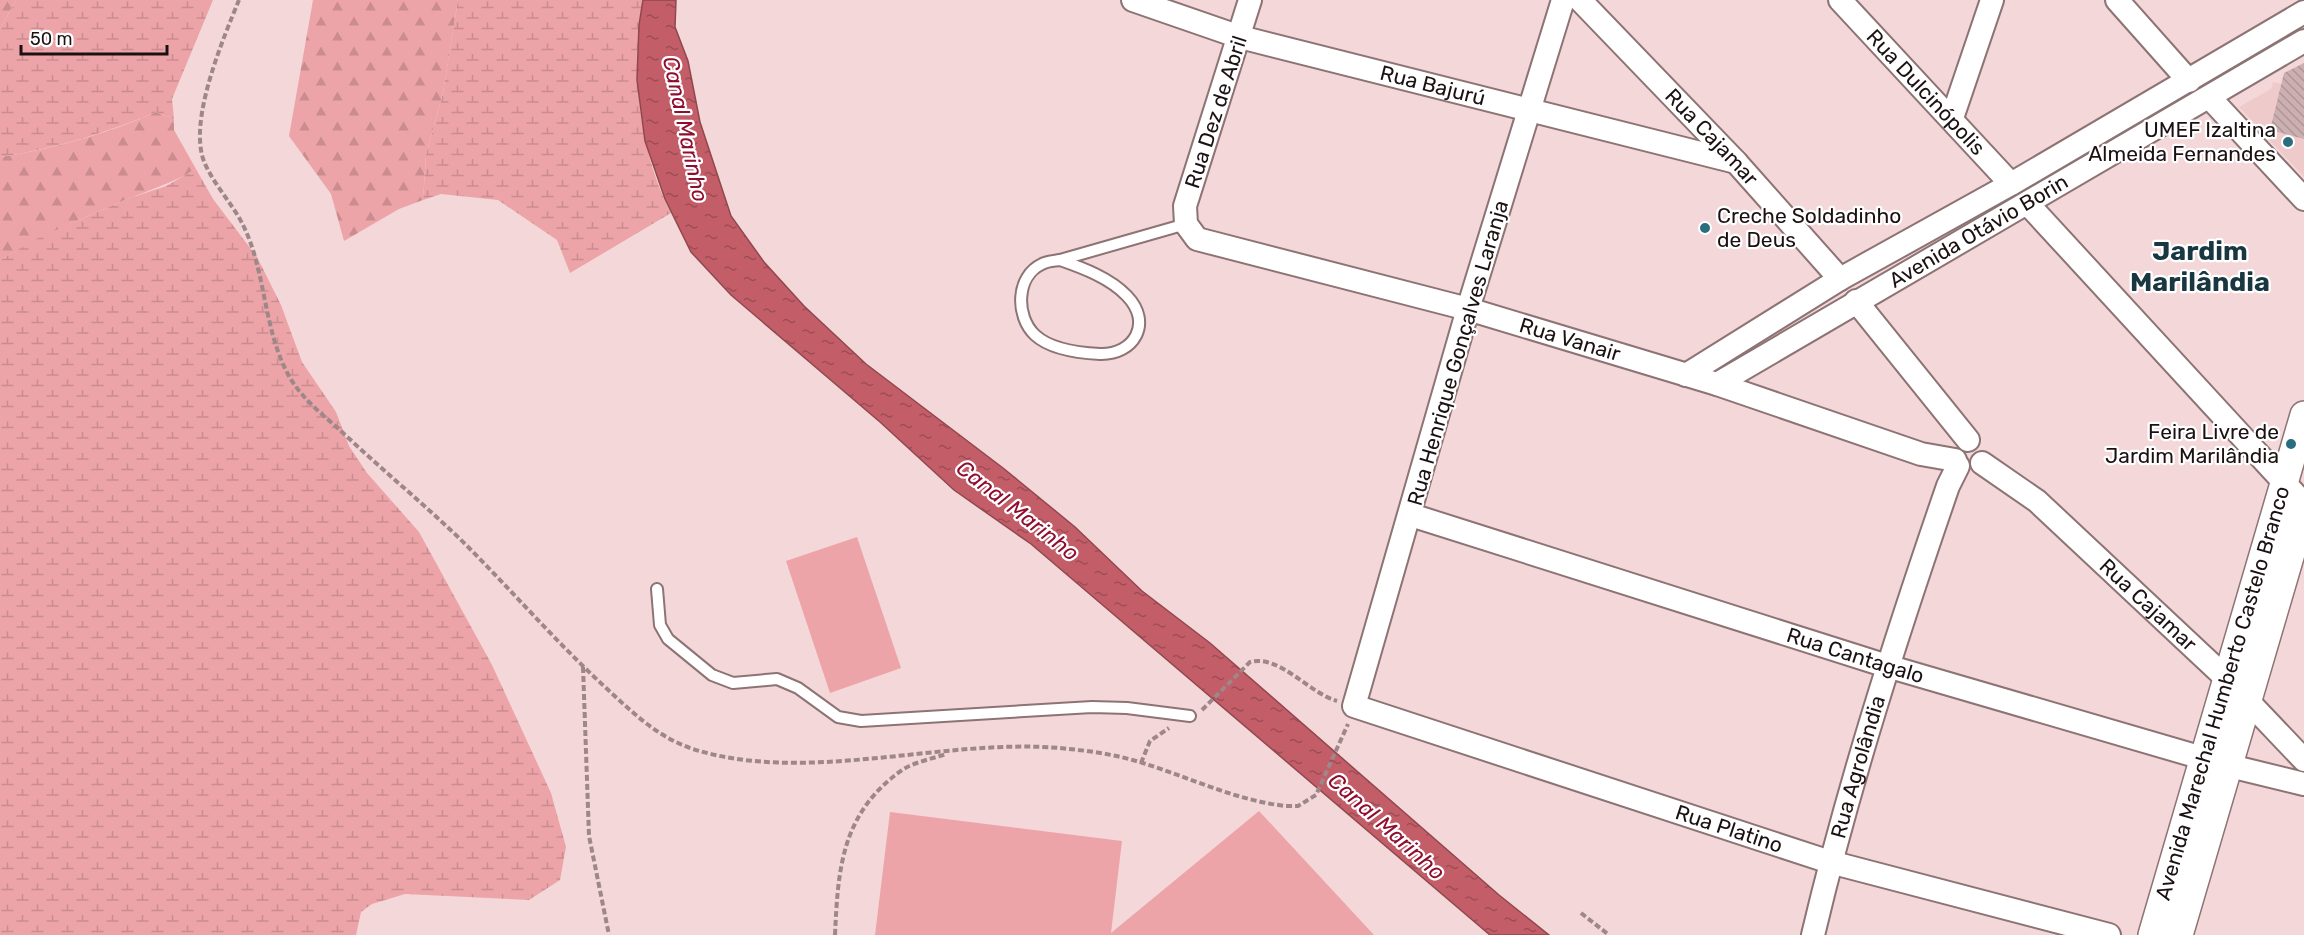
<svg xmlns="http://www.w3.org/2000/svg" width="2304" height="935" font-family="Rubik,sans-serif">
<defs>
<pattern id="forest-firs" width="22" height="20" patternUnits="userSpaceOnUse" patternTransform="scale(1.5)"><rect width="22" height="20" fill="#eca4a8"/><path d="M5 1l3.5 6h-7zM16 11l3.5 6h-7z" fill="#ca8c90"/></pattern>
<pattern id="wetland-marsh" width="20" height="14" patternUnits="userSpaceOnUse" patternTransform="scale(1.5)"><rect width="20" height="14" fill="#eca4a8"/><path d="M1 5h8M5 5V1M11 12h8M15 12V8" fill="none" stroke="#ca8c90"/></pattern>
<pattern id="water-ripples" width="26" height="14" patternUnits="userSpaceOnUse" patternTransform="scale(1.5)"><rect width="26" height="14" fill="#c35e68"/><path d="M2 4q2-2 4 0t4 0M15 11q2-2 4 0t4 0" fill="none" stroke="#9e4c54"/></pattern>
<pattern id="building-back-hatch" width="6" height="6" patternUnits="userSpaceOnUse" patternTransform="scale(1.5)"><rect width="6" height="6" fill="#cbafb1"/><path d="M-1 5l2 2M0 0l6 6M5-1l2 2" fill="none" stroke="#ae9697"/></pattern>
</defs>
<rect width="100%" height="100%" fill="#f4d7d8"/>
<polygon fill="#efcacb" points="2304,63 2304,177 2239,107 2271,89 2273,82 2282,84"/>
<g fill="url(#forest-firs)">
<polygon points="0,0 16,0 0,29"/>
<polygon points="313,0 458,0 443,93 426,155 423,200 399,209 344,241 331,194 289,136"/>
<path d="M 156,112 L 174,119 L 174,130 L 196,169 C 170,184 152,189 125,200 C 82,218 40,237 0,260 L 0,157 C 53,149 107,134 156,112 Z"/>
</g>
<g fill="url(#wetland-marsh)">
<path d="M 16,0 L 213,0 L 172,99 L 174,119 L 156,112 C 107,133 53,149 0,157 L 0,29 Z"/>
<path d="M 458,0 L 643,0 C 631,71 638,148 671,213 L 570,273 L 557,240 L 498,200 L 441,194 L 423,200 L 426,155 L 443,93 Z"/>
<polygon points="196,169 213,199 257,257 281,305 302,362 336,412 349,446 367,473 419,532 492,665 551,793 566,847 560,880 529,900 405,894 372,904 361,912 356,935 0,935 0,260 40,237 127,199 166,186"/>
</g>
<g fill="#eca4a8">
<polygon points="857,537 901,668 830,693 786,561"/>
<polygon points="1259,811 1374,935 875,935 890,812 1122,841 1111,933"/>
</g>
<polygon fill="url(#water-ripples)" stroke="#91474e" stroke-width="1.5" points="643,0 676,0 675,27 688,61 700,122 731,216 764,262 804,306 866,364 1003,468 1075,527 1142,591 1210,643 1499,895 1549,935 1490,935 1031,544 954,490 880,422 731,295 691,252 665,199 645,141 637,80 639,25"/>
<polygon fill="url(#building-back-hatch)" points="2304,63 2304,139 2270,130 2284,73"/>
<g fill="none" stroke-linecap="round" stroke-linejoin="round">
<defs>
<g id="service">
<path d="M 1060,260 C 1083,268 1110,278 1127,296 C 1153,323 1134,355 1100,354 C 1080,353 1050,349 1035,335 C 1015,316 1016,276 1042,264 C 1047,261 1054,261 1060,260 Z"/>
<polyline points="1060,260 1186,224"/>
<polyline points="657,589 660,625 668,639 712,675 733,683 777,679 798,688 838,717 861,721 1092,707 1127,708 1190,716"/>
</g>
<g id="minor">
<path id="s1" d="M 1133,0 L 1240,37 L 1736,162"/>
<path id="s2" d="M 1250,0 L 1185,206 L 1186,224 L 1197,239 L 1468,309 L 1717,384 L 1921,454 L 1955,460"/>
<path id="s3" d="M 1563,0 L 1468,309 L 1354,706 L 1830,862 L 2109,935"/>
<path id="s4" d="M 1580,0 L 1736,162 L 1840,279"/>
<path id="s5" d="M 1840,0 L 2011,184"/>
<polyline points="2117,0 2189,81"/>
<polyline points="2210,98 2304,199"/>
<polyline points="1952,118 1992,0"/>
<polyline points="2027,203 2304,504"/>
<polyline points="1856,301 1968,440"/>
<polyline points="1686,375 1840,279 2011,184 2304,12"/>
<path id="s6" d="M 1717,384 L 2304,41"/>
<path id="s7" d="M 1982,463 L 2037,501 L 2226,678 L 2304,760"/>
<path id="s8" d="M 1411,515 L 1887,666 L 2230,766 L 2304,784"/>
<path id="s9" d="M 1813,935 C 1849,783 1897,634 1948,486 L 1958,466"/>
</g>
<g id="tertiary">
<path id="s10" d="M 2152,935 L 2304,415"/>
<polyline points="2179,935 2304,509"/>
</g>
</defs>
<use href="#service" stroke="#8d7374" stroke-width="14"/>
<use href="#minor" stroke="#8d7374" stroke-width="26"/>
<use href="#tertiary" stroke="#8d7374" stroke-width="30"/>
<g stroke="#9d8788" stroke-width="4" stroke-dasharray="6 3" stroke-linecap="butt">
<path d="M 239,0 C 223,39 194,108 201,150 C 204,174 232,202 243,225 C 267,273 263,335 292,381 C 304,400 324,416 341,431 C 379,467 419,500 457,536 C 507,585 553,639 605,687 C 632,712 657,737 693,749 C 806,785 943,738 1059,748 C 1082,750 1106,753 1129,759 C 1181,773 1231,800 1286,806 L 1298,806 L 1316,795 L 1348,724"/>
<polyline points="583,667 589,836 609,935"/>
<path d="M 1202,710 L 1250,662 C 1279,654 1309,693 1337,701"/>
<polyline points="1141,763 1150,741 1169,728"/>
<polyline points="1581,913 1609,935"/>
<path d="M 835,935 C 838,867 842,813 902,770 C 914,762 932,759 946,754"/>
</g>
<use href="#service" stroke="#fff" stroke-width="10"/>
<use href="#minor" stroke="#fff" stroke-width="22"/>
<use href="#tertiary" stroke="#fff" stroke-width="27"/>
</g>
<g fill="#2a6d7f" stroke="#fff" stroke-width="2">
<circle cx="2288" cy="142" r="6"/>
<circle cx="1705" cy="228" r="6"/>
<circle cx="2291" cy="444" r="6"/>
</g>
<g text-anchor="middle" stroke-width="4.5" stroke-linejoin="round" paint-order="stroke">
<g font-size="21" fill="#1b1112" stroke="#fff">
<text dy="7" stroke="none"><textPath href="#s1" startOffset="312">Rua Bajurú</textPath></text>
<text dy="7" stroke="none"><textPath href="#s5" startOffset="126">Rua Dulcinópolis</textPath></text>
<text transform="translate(1216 112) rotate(-72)" y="7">Rua Dez de Abril</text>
<text dy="7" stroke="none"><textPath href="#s4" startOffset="190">Rua Cajamar</textPath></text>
<text dy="7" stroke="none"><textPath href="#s6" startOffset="303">Avenida Otávio Borin</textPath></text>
<text dy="7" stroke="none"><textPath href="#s2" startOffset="639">Rua Vanair</textPath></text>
<text transform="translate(1458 353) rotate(-74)" y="7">Rua Henrique Gonçalves Laranja</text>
<text dy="7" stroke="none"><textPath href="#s7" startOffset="219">Rua Cajamar</textPath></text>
<text dy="7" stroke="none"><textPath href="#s8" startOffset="466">Rua Cantagalo</textPath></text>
<text dy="7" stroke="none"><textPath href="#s10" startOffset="252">Avenida Marechal Humberto Castelo Branco</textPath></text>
<text dy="7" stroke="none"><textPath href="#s9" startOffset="174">Rua Agrolândia</textPath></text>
<text dy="7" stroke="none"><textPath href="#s3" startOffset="1131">Rua Platino</textPath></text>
</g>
<g font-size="21" fill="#1b1112" stroke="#fff" text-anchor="end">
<text x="2276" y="137">UMEF Izaltina<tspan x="2276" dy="24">Almeida Fernandes</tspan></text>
<text x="1717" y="223" text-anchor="start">Creche Soldadinho<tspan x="1717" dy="24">de Deus</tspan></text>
<text x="2279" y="439">Feira Livre de<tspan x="2279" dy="24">Jardim Marilândia</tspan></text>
</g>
<g font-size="22" font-style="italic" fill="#8f0e2f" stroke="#fff">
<text transform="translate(686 129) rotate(78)" y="8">Canal Marinho</text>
<text transform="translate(1018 510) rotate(38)" y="8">Canal Marinho</text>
<text transform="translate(1387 826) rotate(42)" y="8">Canal Marinho</text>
</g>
<g font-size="27" font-weight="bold" fill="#183740" stroke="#fff">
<text x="2200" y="260">Jardim<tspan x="2200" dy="31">Marilândia</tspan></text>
</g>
</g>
<path d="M21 45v9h146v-9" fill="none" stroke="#1b1112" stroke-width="3"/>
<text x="30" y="45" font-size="18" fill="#1b1112" stroke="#ffffff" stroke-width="4.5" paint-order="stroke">50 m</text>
</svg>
